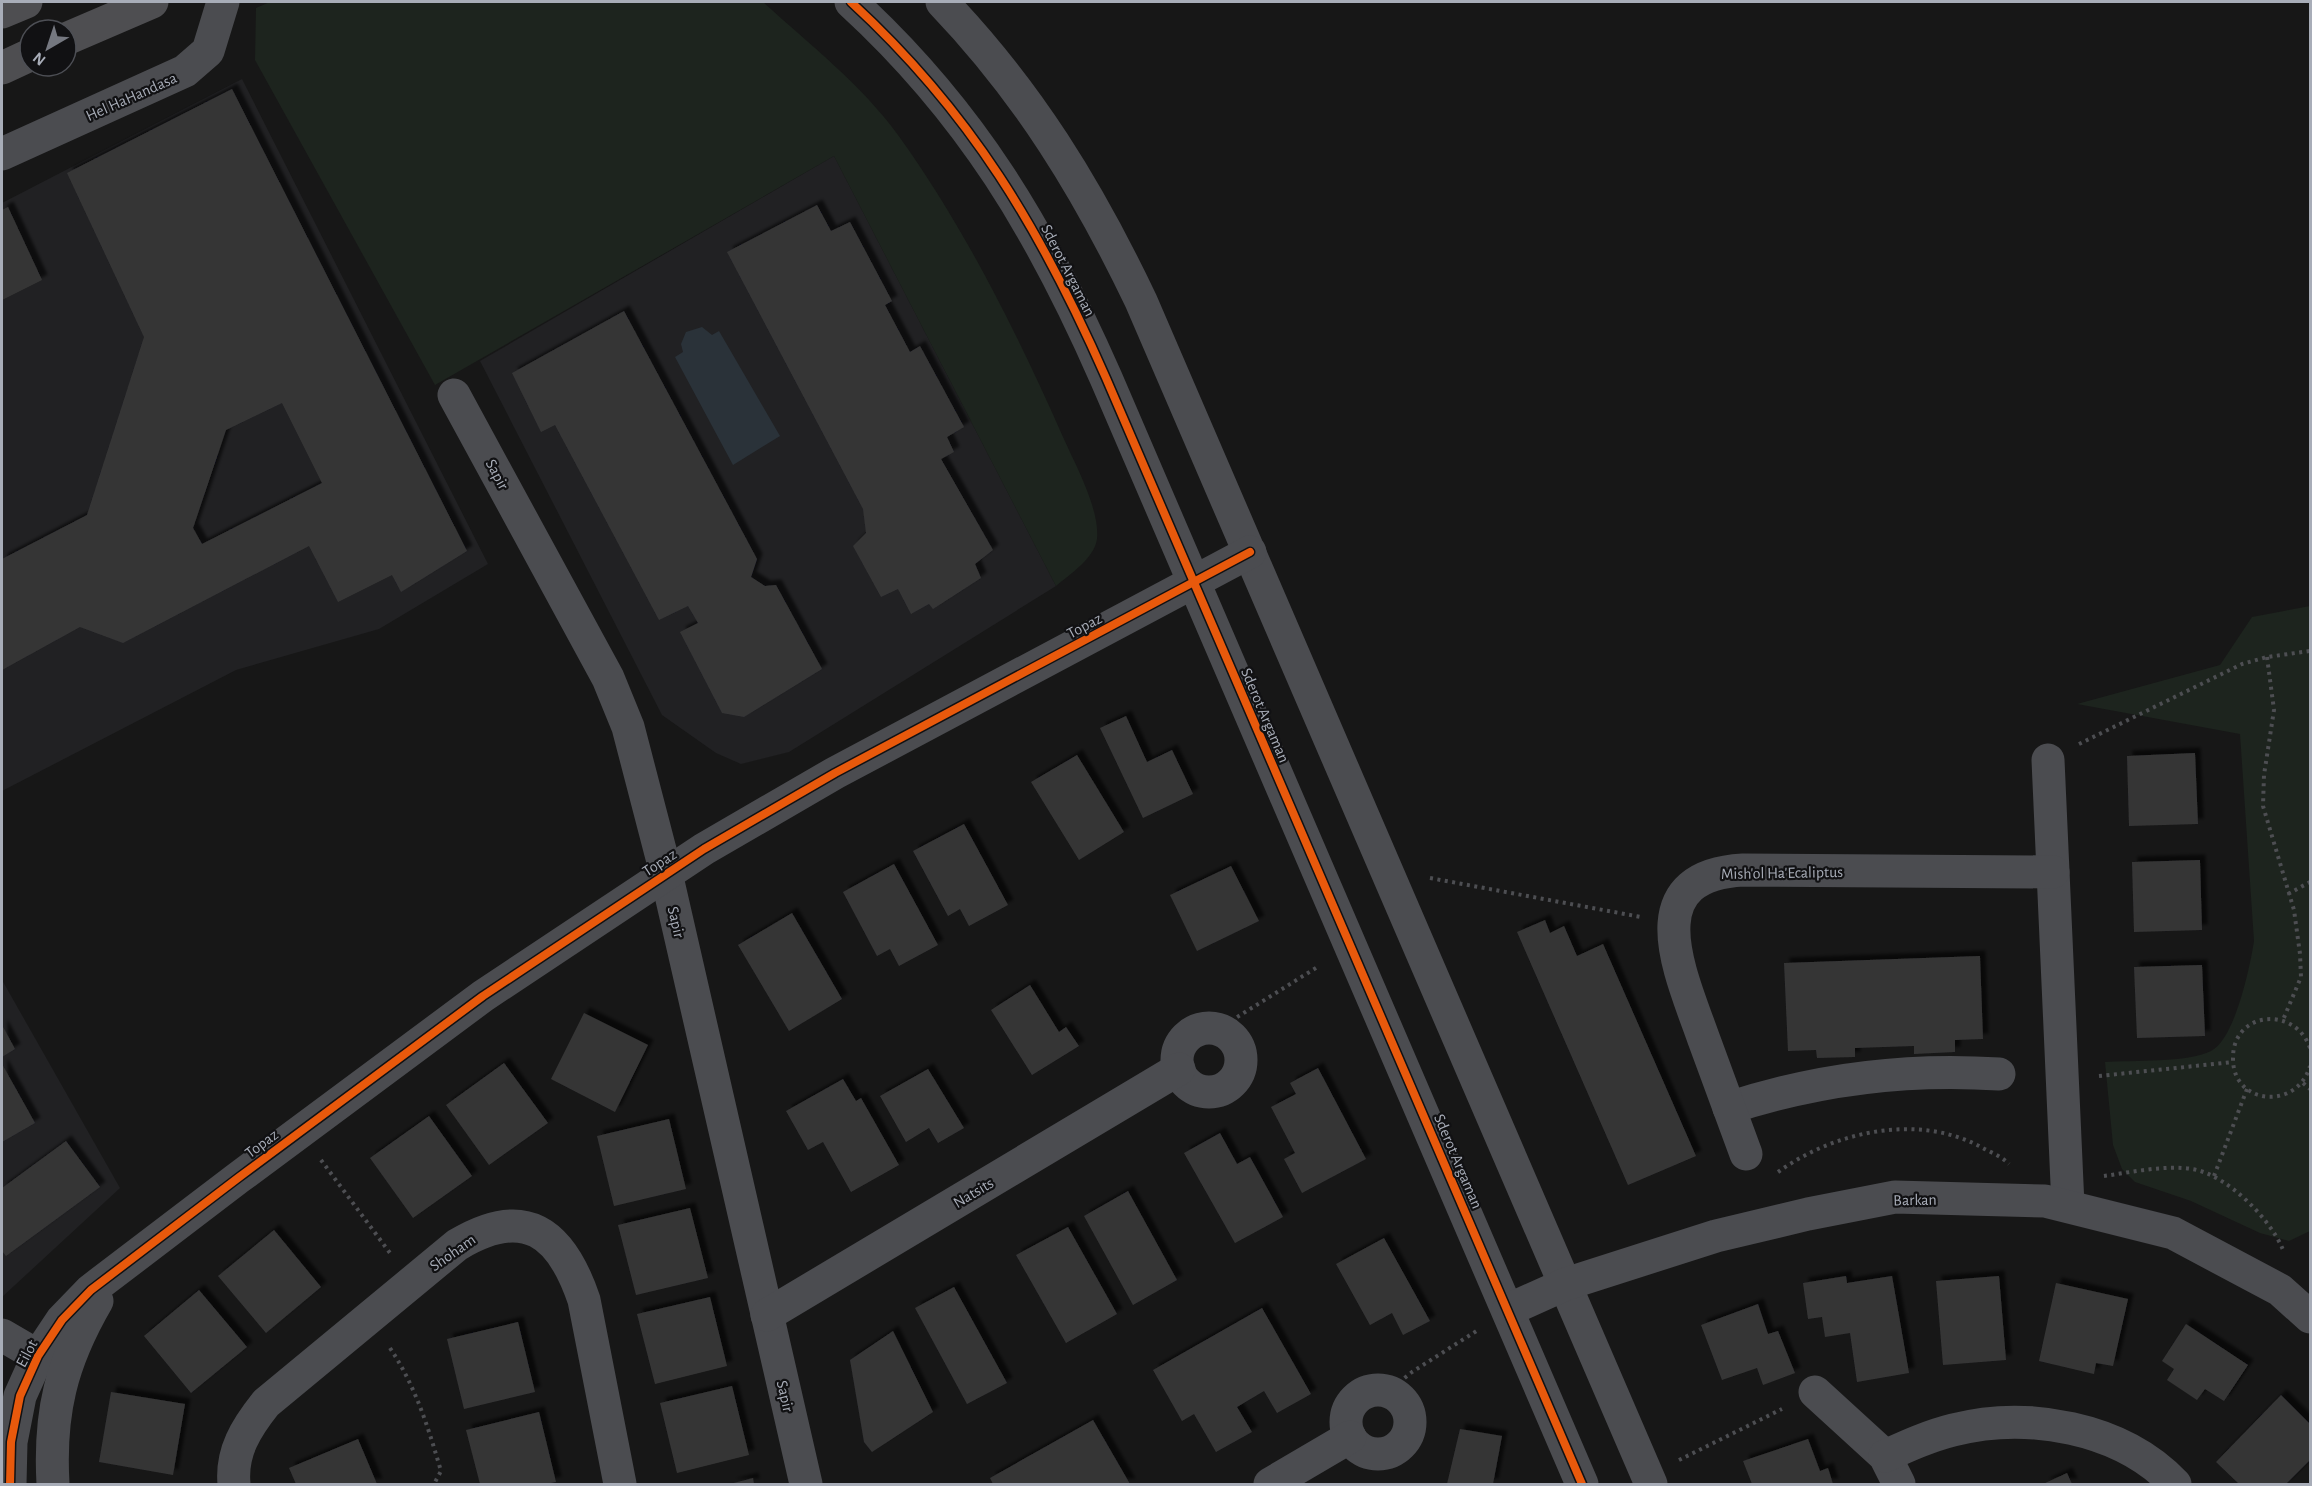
<svg xmlns="http://www.w3.org/2000/svg" width="2312" height="1486" font-family="'Alegreya Sans',sans-serif">
<defs>
<filter id="shadow"><feDropShadow dx="5.5" dy="-5.5" stdDeviation="1.5" flood-color="#0009"/></filter>
</defs>
<rect width="100%" height="100%" fill="#171717"/>
<g fill="#212123">
<polygon points="242,79 488,564 379,629 236,670 2,791 2,203"/>
<polygon points="834,156 1056,586 789,752 741,764 716,753 662,715 480,361"/>
<polygon points="2,980 120,1188 2,1297"/>
</g>
<g fill="#1d241e">
<path d="M 270,2 L 763,2 C 809,44 861,84 898,135 C 965,228 1017,333 1063,437 C 1075,464 1100,509 1097,539 C 1094,559 1070,574 1056,586 L 834,156 L 435,385 L 255,60 L 256,8 Z"/>
<path d="M 2310,606 L 2310,1231 L 2289,1241 L 2260,1233 L 2191,1201 L 2135,1182 L 2122,1169 L 2113,1145 L 2105,1062 C 2132,1060 2188,1063 2211,1051 C 2235,1039 2250,967 2254,941 L 2240,734 L 2077,704 L 2220,665 L 2252,617 Z"/>
</g>
<polygon fill="#2a3239" points="702,327 712,335 719,331 780,436 733,465 675,357 683,352 681,344 686,332"/>
<g fill="#353536" fill-rule="evenodd" filter="url(#shadow)">
<path d="M 232,89 L 467,551 L 401,592 L 392,575 L 338,602 L 309,546 L 123,643 L 80,627 L 2,670 L 2,559 L 87,515 L 144,337 L 67,173 ZM 282,403 L 322,483 L 202,544 L 193,528 L 226,430 Z"/>
<polygon points="817,205 831,231 850,222 892,301 885,305 910,352 920,346 964,427 947,437 954,452 941,459 993,550 975,564 981,578 933,609 929,604 911,614 898,589 881,597 853,546 866,533 863,509 727,252"/>
<polygon points="8,207 42,280 2,300 2,210"/>
<polygon points="624,311 757,559 751,577 765,586 776,585 822,669 744,717 722,713 680,632 698,623 688,606 659,620 555,425 541,432 512,373"/>
<polygon points="1126,716 1147,762 1172,750 1193,794 1143,818 1100,728"/>
<polygon points="2195,753 2198,824 2129,826 2127,756"/>
<polygon points="1077,755 1124,832 1079,860 1031,782"/>
<polygon points="964,824 1008,905 969,926 960,909 948,916 913,851"/>
<polygon points="2200,860 2202,930 2134,932 2132,862"/>
<polygon points="894,864 938,945 899,966 890,949 877,956 843,892"/>
<polygon points="1231,866 1259,921 1197,951 1170,895"/>
<polygon points="792,913 842,999 789,1031 738,945"/>
<polygon points="1545,920 1550,933 1564,926 1577,956 1603,944 1696,1156 1628,1185 1517,932"/>
<polygon points="1980,956 1983,1039 1955,1040 1955,1052 1914,1054 1914,1046 1855,1048 1855,1057 1817,1058 1816,1050 1788,1051 1784,963"/>
<polygon points="2202,965 2205,1036 2137,1038 2134,967"/>
<polygon points="1030,985 1059,1032 1066,1027 1079,1046 1032,1075 991,1010"/>
<polygon points="584,1013 648,1045 615,1112 551,1079"/>
<polygon points="2,1025 15,1049 2,1057"/>
<polygon points="504,1063 548,1123 489,1165 446,1105"/>
<polygon points="2,1064 35,1123 2,1142"/>
<polygon points="1318,1068 1366,1159 1302,1193 1284,1159 1295,1153 1271,1107 1296,1094 1290,1083"/>
<polygon points="928,1069 964,1128 938,1143 929,1128 906,1142 880,1096"/>
<polygon points="843,1079 856,1101 861,1098 899,1165 851,1192 823,1142 808,1150 786,1111"/>
<polygon points="429,1116 472,1176 413,1218 370,1158"/>
<polygon points="669,1119 686,1189 614,1206 597,1136"/>
<polygon points="1220,1133 1237,1164 1250,1157 1283,1217 1235,1243 1184,1153"/>
<polygon points="66,1141 100,1187 6,1256 2,1251 2,1188"/>
<polygon points="1128,1191 1177,1280 1133,1305 1084,1216"/>
<polygon points="690,1208 708,1278 636,1295 618,1225"/>
<polygon points="1068,1227 1117,1314 1066,1343 1016,1255"/>
<polygon points="274,1230 321,1287 266,1333 218,1276"/>
<polygon points="1384,1238 1430,1321 1403,1335 1392,1313 1370,1325 1336,1264"/>
<polygon points="1846,1276 1847,1283 1892,1276 1909,1373 1857,1382 1850,1333 1825,1337 1822,1317 1808,1319 1803,1283"/>
<polygon points="1999,1276 2006,1360 1943,1365 1936,1281"/>
<polygon points="2056,1283 2128,1299 2113,1366 2096,1363 2094,1374 2039,1361"/>
<polygon points="954,1287 1007,1383 967,1404 915,1308"/>
<polygon points="199,1290 247,1347 191,1393 144,1336"/>
<polygon points="710,1297 727,1366 655,1384 637,1314"/>
<polygon points="1758,1304 1768,1334 1778,1331 1795,1373 1763,1385 1757,1368 1722,1380 1701,1325"/>
<polygon points="1262,1308 1311,1394 1277,1413 1264,1391 1237,1407 1252,1432 1216,1452 1194,1414 1182,1421 1153,1370"/>
<polygon points="518,1322 535,1392 464,1409 447,1339"/>
<polygon points="2186,1324 2248,1365 2224,1401 2205,1389 2197,1400 2167,1380 2174,1369 2162,1361"/>
<polygon points="893,1331 933,1412 872,1452 864,1442 850,1360"/>
<polygon points="732,1386 749,1455 677,1473 660,1403"/>
<polygon points="111,1392 185,1404 173,1475 99,1462"/>
<polygon points="2281,1395 2310,1424 2310,1460 2286,1484 2239,1484 2216,1462"/>
<polygon points="539,1412 556,1482 546,1484 480,1484 466,1430"/>
<polygon points="1093,1420 1130,1484 993,1484 990,1478"/>
<polygon points="1460,1429 1502,1436 1493,1484 1447,1484"/>
<polygon points="358,1439 377,1484 296,1484 289,1468"/>
<polygon points="1808,1439 1820,1471 1828,1468 1833,1484 1752,1484 1743,1461"/>
<polygon points="2067,1473 2072,1484 2043,1484"/>
<polygon points="753,1478 754,1484 730,1484"/>
</g>
<g fill="none" stroke-linecap="round" stroke-linejoin="round">
<g stroke="#4d4e52" stroke-width="4" stroke-dasharray="3 4.5" stroke-linecap="butt">
<polyline points="2267,657 2274,710 2264,775 2263,806 2294,910 2300,954 2301,977 2283,1020"/>
<polyline points="2079,744 2242,664 2267,657 2310,651"/>
<polyline points="1430,878 1641,917"/>
<polyline points="2288,894 2310,882"/>
<polyline points="1218,1029 1319,966"/>
<path d="M 2310,1048 C 2295,1005 2232,1011 2233,1059 C 2233,1105 2297,1111 2310,1066"/>
<polyline points="2099,1076 2233,1062"/>
<polyline points="2303,1083 2310,1089"/>
<polyline points="321,1160 390,1253"/>
<path d="M 1778,1172 C 1835,1131 1918,1113 1981,1147 C 1990,1152 2001,1156 2009,1164"/>
<path d="M 2104,1176 C 2132,1172 2164,1165 2192,1169 C 2226,1174 2271,1219 2283,1250"/>
<polyline points="2214,1176 2247,1089"/>
<path d="M 390,1348 C 416,1387 428,1427 441,1471 L 434,1484"/>
<polyline points="1387,1392 1412,1372 1478,1330"/>
<polyline points="1679,1460 1782,1409"/>
</g>
<g stroke="#4b4c50" stroke-width="33">
<path d="M 851,2 C 971,112 1041,230 1106,378 L 1582,1484"/>
<path d="M 942,2 C 1028,92 1087,188 1141,301 L 1651,1484"/>
<polyline points="2,154 185,71 208,51 223,2"/>
<polyline points="454,395 608,678 628,727 666,873 806,1484"/>
<polyline points="2048,760 2068,1206"/>
<circle cx="1209" cy="1060" r="32"/>
<path d="M 1729,1108 C 1817,1079 1907,1068 1999,1074"/>
<path d="M 1746,1154 C 1732,1115 1717,1076 1703,1037 C 1680,972 1635,876 1743,870 L 2053,872"/>
<polyline points="1508,1310 1566,1284 1716,1236 1808,1214 1895,1197 2045,1201 2173,1233 2280,1290 2310,1317"/>
<polyline points="767,1315 1179,1069"/>
<polyline points="2,1335 38,1356"/>
<circle cx="1378" cy="1422" r="32"/>
<polyline points="1815,1392 1885,1456 1899,1484"/>
<path d="M 1885,1456 C 1907,1446 1929,1436 1953,1430 C 2027,1411 2121,1427 2175,1484"/>
<polyline points="10,1484 11,1442 20,1396 38,1356 62,1320 91,1290 238,1178 483,996 704,849 835,773 1250,552"/>
<path d="M 53,1484 C 49,1413 61,1363 97,1301"/>
<path d="M 234,1484 C 231,1452 246,1428 266,1403 L 457,1245 C 525,1204 561,1232 584,1300 L 620,1484"/>
<polyline points="1270,1484 1350,1437"/>
</g>
<g stroke="#4e4e51" stroke-width="33">
<polyline points="2,12 26,2"/>
<polyline points="66,39 152,2"/>
<polyline points="2,68 30,55"/>
</g>
<defs>
<g id="cycleway">
<path d="M 851,2 C 971,112 1041,230 1106,378 L 1582,1484"/>
<polyline points="10,1484 11,1442 20,1396 38,1356 62,1320 91,1290 238,1178 483,996 704,849 835,773 1250,552"/>
</g>
</defs>
<use href="#cycleway" stroke="#111113" stroke-width="11"/>
<use href="#cycleway" stroke="#e8590c" stroke-width="8"/>
</g>
<g text-anchor="middle" stroke-width="4.5" stroke-linejoin="round" paint-order="stroke">
<g font-size="16" fill="#a8adb8" stroke="#111113">
<text transform="translate(131 96) rotate(-24)" y="6">Hel HaHandasa</text>
<text transform="translate(1069 270) rotate(63)" y="6">Sderot Argaman</text>
<text transform="translate(498 474) rotate(62)" y="6">Sapir</text>
<text transform="translate(1084 625) rotate(-28)" y="6">Topaz</text>
<text transform="translate(1266 715) rotate(67)" y="6">Sderot Argaman</text>
<text transform="translate(659 862) rotate(-33)" y="6">Topaz</text>
<text transform="translate(1782 872) rotate(-1)" y="6">Mish'ol Ha'Ecaliptus</text>
<text transform="translate(677 922) rotate(77)" y="6">Sapir</text>
<text transform="translate(261 1143) rotate(-37)" y="6">Topaz</text>
<text transform="translate(1459 1161) rotate(67)" y="6">Sderot Argaman</text>
<text transform="translate(973 1192) rotate(-31)" y="6">Natsits</text>
<text transform="translate(1915 1199) rotate(-1)" y="6">Barkan</text>
<text transform="translate(452 1252) rotate(-35)" y="6">Shoham</text>
<text transform="translate(26 1353) rotate(-62)" y="6">Eilot</text>
<text transform="translate(786 1396) rotate(77)" y="6">Sapir</text>
</g>
</g>
<rect width="2312" height="1486" fill="none" stroke="#a8adb8" stroke-width="6"/>
<g transform="translate(48 48) rotate(219)"><circle r="28" fill="#111113" stroke="#4d4f55" stroke-width="1.5"/>
<path d="M0-4.5L10 22L0 15L-10 22Z" fill="#757880"/>
<text y="-9" font-size="16" font-weight="bold" text-anchor="middle" fill="#a8adb8">N</text>
</g>
</svg>
